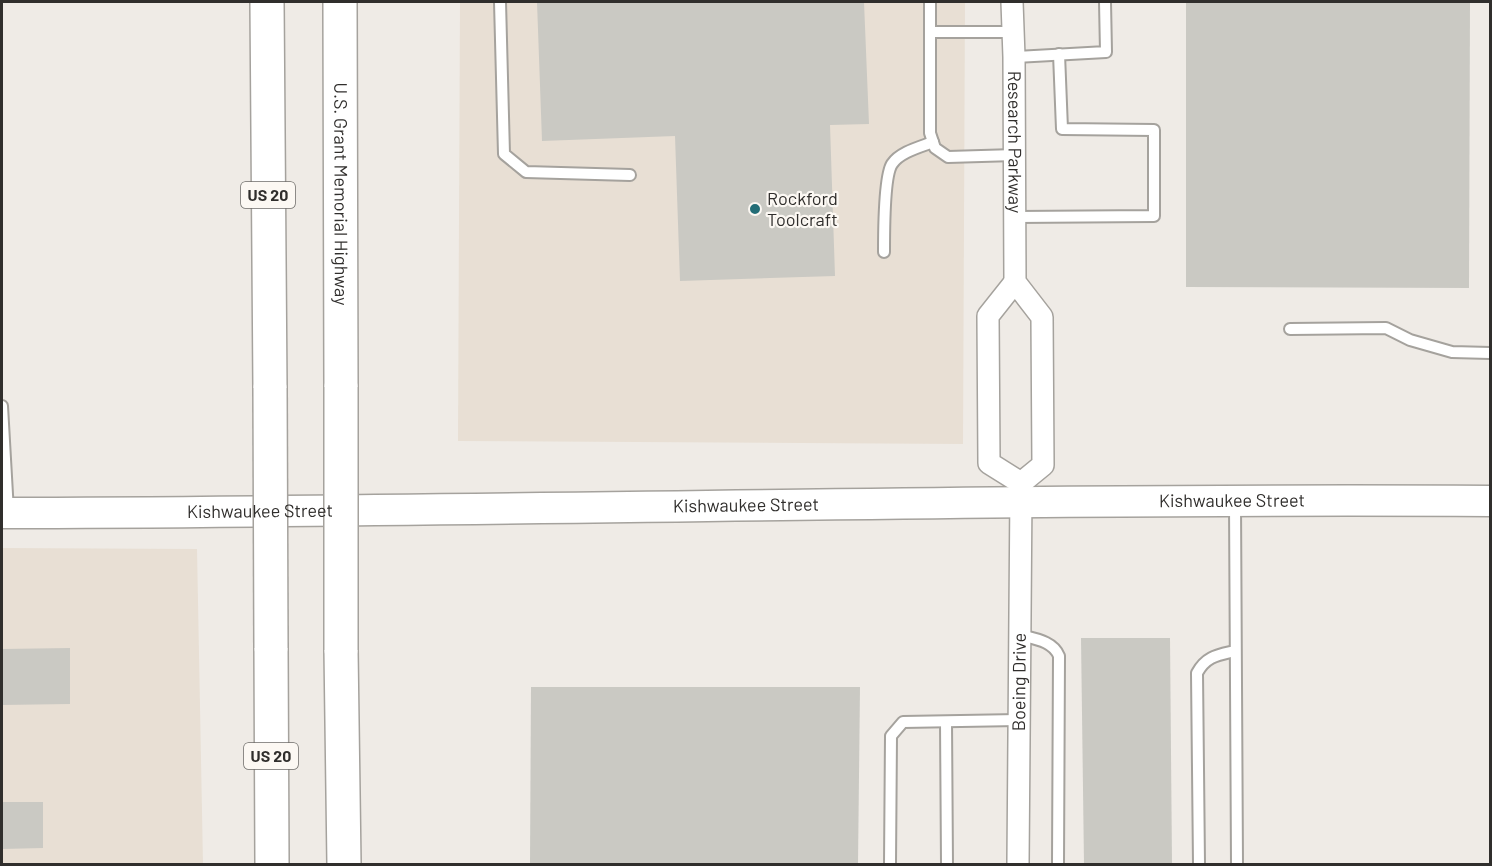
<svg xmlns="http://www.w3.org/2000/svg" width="1492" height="866" font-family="Barlow,sans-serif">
<rect width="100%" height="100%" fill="#efebe6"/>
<g fill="#e8dfd4">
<polygon points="460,2 965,2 963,444 458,441"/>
<polygon points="2,548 197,549 203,864 2,864"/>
</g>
<g fill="#cac9c3">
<polygon points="537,2 864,2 869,124 830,125 835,276 680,281 675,136 542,141"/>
<polygon points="1186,2 1470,2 1469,288 1186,287"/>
<polygon points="1081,638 1170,638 1172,864 1084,864"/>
<polygon points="70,648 70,704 2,705 2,649"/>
<polygon points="531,687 860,687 858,864 530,864"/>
<polygon points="2,802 43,802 43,848 2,849"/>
</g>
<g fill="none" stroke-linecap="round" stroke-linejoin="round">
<defs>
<g id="lane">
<polyline points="500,2 504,154 526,172 630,175"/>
<polyline points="930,32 930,2"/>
<polyline points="1013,32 930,32 930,133 935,148 948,157 1015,155"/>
<polyline points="1014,57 1106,52 1105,2"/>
<polyline points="1016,217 1154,216 1154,130 1062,129 1059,54"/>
<path d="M 884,252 C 884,236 884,176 892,164 C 900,152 920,147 933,142"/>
<polyline points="1290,329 1386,328 1410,340 1452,352 1490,353"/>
<polyline points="2,406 8,512"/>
<polyline points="1235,504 1237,864"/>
<path d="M 1020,635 C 1035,639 1053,641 1059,656 L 1058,864"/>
<polyline points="946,722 947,864"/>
<polyline points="890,864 891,736 903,722 1020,720"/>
<path d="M 1199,864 L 1197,673 C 1206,656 1218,655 1235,651"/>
</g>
<g id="street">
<path id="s1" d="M 1012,2 L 1014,57 L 1015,282 L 1042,317 L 1043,465 L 1021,483"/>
<polyline points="1015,282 988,316 989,463 1021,483"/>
<path id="s2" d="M 1018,864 L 1021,490"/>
</g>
<g id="secondary">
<path id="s3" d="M 2,513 C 498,512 994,498 1490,501"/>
</g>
<g id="highway">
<polyline points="267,2 270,388"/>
<path id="s4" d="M 340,2 L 341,387"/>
<polyline points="271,648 272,864"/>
<polyline points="341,650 344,864"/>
</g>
</defs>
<use href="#lane" stroke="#a5a29d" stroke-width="14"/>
<use href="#street" stroke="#a5a29d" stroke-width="24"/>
<use href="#secondary" stroke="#a5a29d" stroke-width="33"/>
<use href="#highway" stroke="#a5a29d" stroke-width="36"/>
<use href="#lane" stroke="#fff" stroke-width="10"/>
<use href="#street" stroke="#fff" stroke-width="21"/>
<use href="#secondary" stroke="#fff" stroke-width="30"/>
<use href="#highway" stroke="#fff" stroke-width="33"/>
<defs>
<g id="highway-bridge">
<polyline points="341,387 341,650"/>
<polyline points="270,388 271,648"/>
</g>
</defs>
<use href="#highway-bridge" stroke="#a5a29d" stroke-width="36" stroke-linecap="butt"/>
<use href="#highway-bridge" stroke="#fff" stroke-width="33"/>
</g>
<circle fill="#236d76" stroke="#fcf8f3" stroke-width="2" cx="755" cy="209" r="6"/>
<g text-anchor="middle" stroke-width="4.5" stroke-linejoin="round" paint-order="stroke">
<g fill="#fcf8f3" stroke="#6d6b68" stroke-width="1.5">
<rect x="241" y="182" width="54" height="26" rx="4.5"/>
<rect x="244" y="743" width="54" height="26" rx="4.5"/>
</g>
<g font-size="16" font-weight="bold" fill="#302e2c">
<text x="268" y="201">US 20</text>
<text x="271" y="762">US 20</text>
</g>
<g font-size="18" fill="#302e2c" stroke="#fcf8f3">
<text dy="6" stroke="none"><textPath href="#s1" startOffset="140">Research Parkway</textPath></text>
<text dy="6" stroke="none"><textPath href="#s4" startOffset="192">U.S. Grant Memorial Highway</textPath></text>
<text dy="6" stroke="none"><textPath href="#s3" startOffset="1230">Kishwaukee Street</textPath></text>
<text dy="6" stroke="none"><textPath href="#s3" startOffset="744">Kishwaukee Street</textPath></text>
<text dy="6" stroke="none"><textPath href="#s3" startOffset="258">Kishwaukee Street</textPath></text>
<text dy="6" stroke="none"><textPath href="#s2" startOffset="182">Boeing Drive</textPath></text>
</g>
<g font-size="18" fill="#302e2c" stroke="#fcf8f3" text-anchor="start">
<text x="767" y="205">Rockford<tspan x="767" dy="21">Toolcraft</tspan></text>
</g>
</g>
<rect width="1492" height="866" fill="none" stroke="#302e2c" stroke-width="6"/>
</svg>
